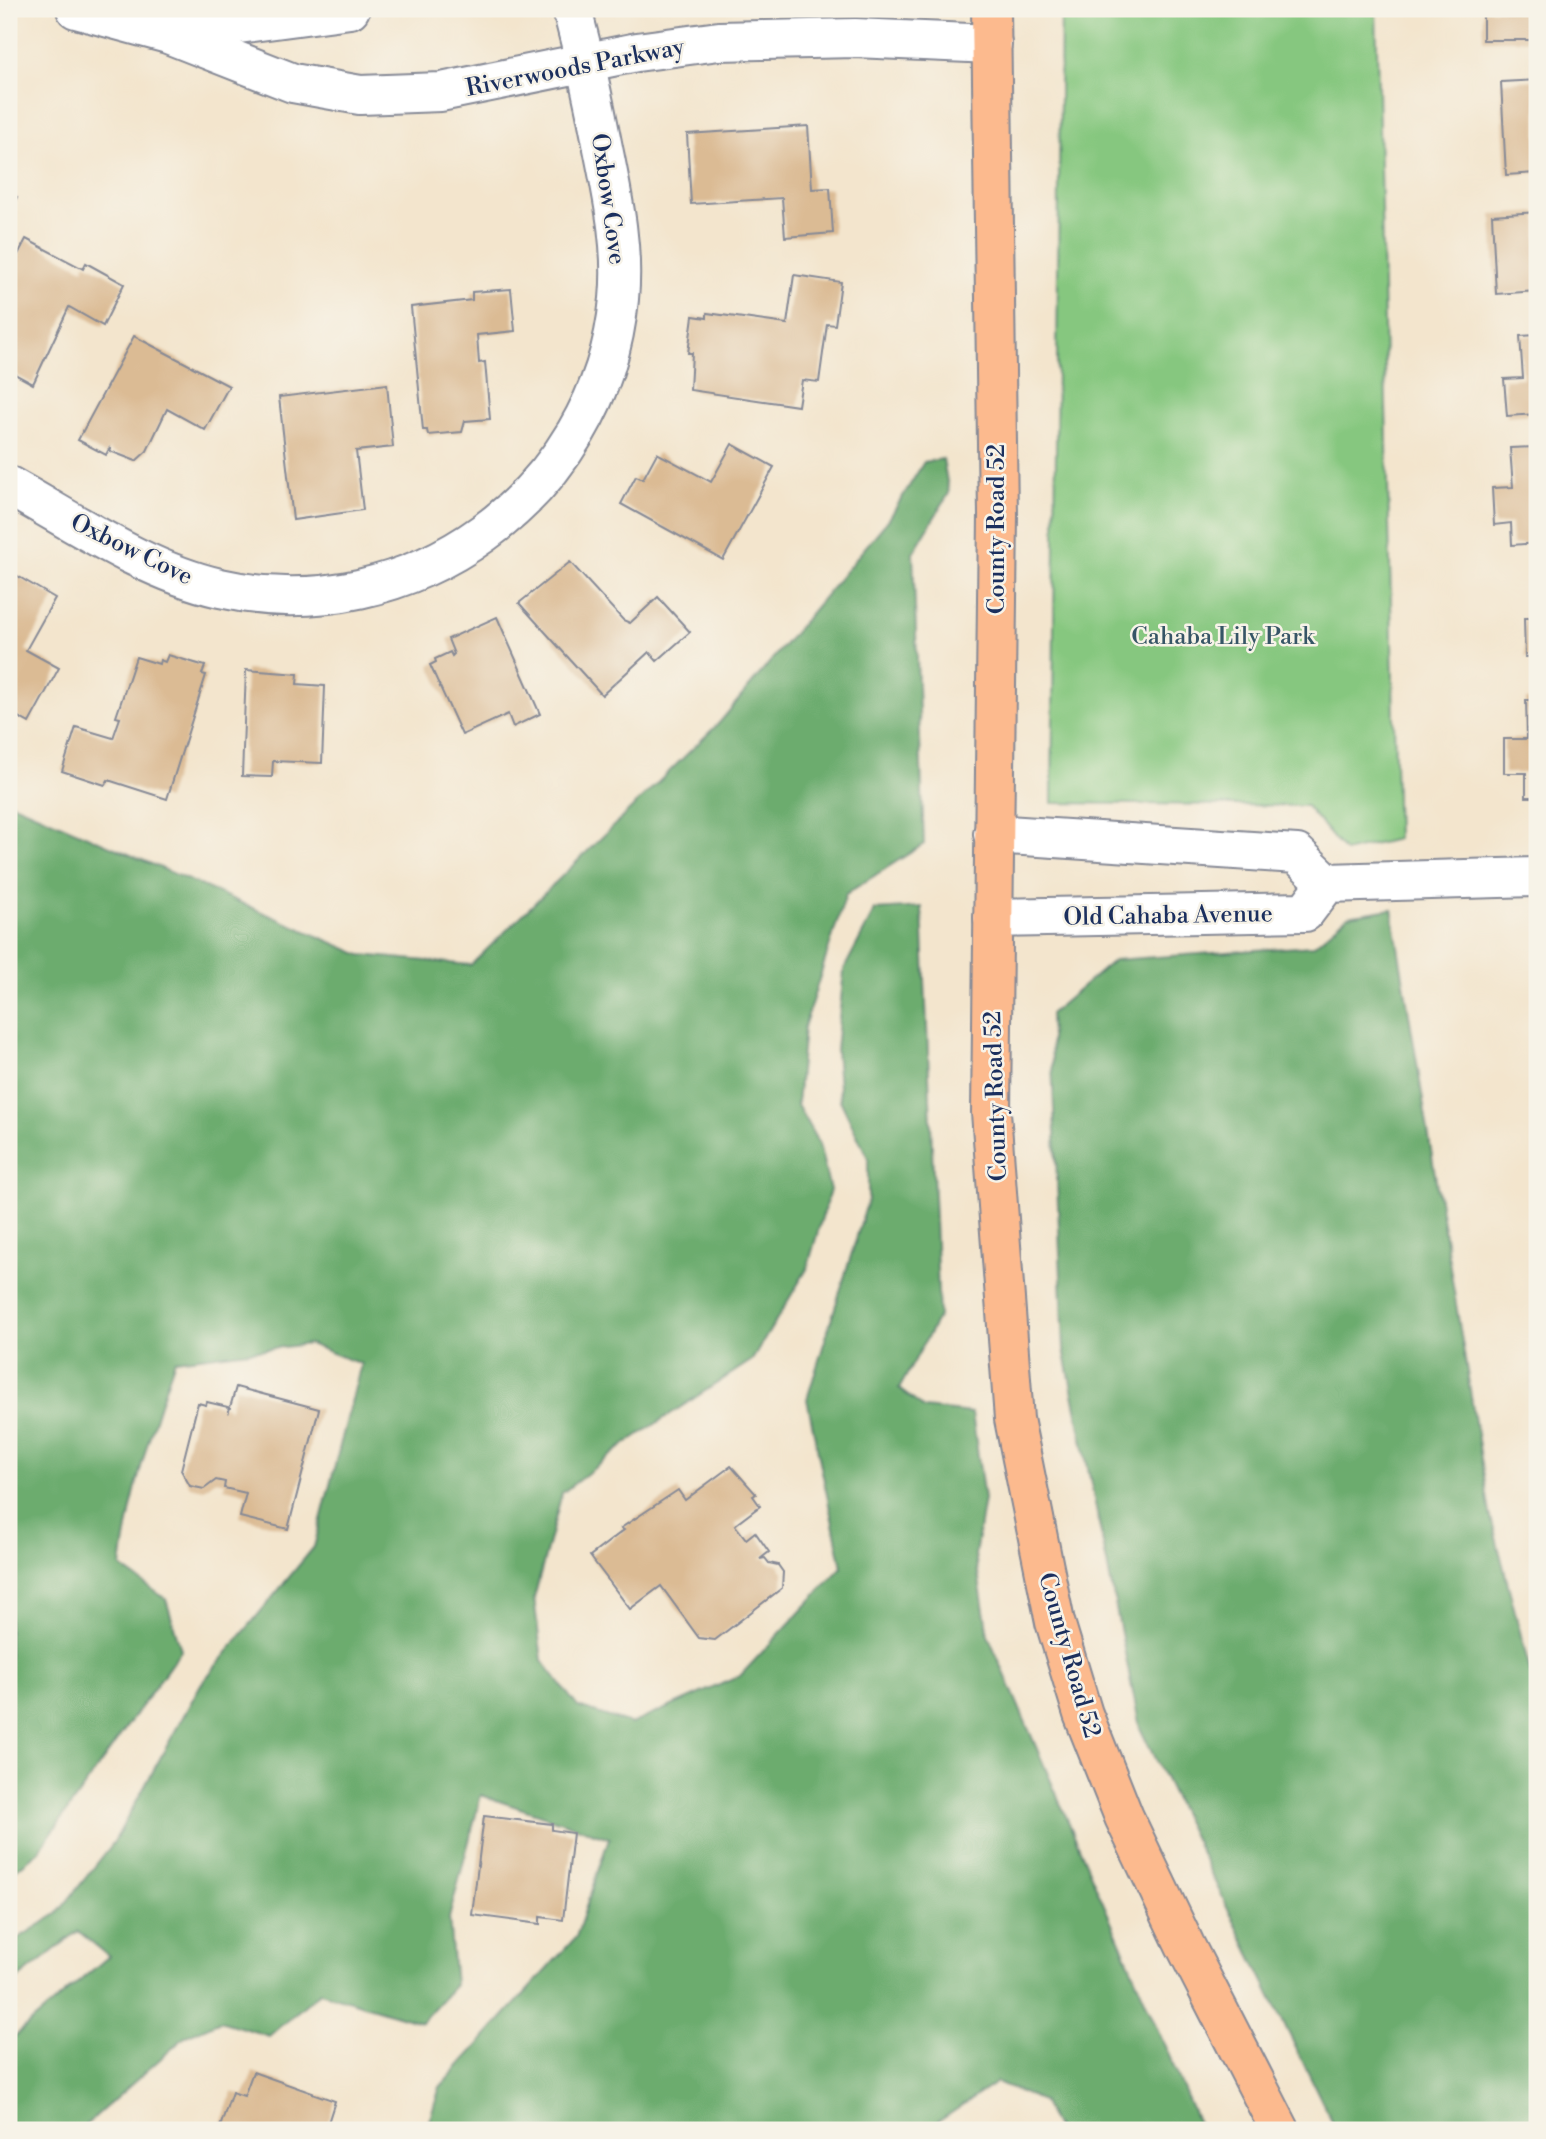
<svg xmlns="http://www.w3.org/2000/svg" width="1546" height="2139" font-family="'Libre Bodoni',serif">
<rect width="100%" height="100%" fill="#f7f3e8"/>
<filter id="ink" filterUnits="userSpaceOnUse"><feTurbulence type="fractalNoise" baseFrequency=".0143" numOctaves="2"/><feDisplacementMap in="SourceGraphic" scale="14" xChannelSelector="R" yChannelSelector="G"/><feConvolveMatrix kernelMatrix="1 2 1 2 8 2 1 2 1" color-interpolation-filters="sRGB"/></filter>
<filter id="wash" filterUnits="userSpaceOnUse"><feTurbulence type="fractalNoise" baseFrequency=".00686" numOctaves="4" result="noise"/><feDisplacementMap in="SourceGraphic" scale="28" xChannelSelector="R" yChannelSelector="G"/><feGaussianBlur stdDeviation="1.57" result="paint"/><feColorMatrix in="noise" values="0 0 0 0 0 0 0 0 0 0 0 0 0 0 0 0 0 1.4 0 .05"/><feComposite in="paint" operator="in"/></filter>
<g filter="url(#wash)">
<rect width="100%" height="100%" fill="#f3e5cd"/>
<polygon fill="#86c77f" stroke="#507b6e" stroke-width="2" points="1061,9 1376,9 1397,839 1345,852 1306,806 1052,803"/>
<g fill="#6cac6e" stroke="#446e66" stroke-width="2">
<path d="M 943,459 L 949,493 L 913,553 L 924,844 L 846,894 L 804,1027 L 797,1105 L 819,1144 L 830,1190 L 807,1269 L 752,1360 L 628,1442 L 562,1493 L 534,1598 L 542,1660 L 578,1707 L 631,1724 L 740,1676 L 842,1567 L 807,1399 L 868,1200 L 868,1158 L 840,1100 L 836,1050 L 844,969 L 875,910 L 922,907 L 939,1316 L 899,1389 L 924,1408 L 972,1413 L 984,1499 L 975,1555 L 988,1635 L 1201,2130 L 1057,2130 L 1042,2101 L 997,2082 L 926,2130 L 426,2130 L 440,2087 L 576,1937 L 609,1838 L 481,1795 L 449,1918 L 455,1985 L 421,2022 L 320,1992 L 269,2036 L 220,2021 L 186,2036 L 80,2130 L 9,2130 L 9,2041 L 109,1956 L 78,1931 L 9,1986 L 9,1944 L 57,1914 L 114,1842 L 201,1684 L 314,1547 L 361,1364 L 309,1344 L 175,1360 C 151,1428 130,1495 121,1567 L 166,1599 L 181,1650 L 38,1852 L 9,1875 L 9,802 L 361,955 L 471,965 L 720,722 L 889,519 L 924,462 Z"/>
<polygon points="1392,909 1490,1514 1537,1698 1537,2130 1336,2130 1140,1728 1064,1349 1050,1014 1114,960 1313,946 1348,916"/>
</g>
<g id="blocks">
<g fill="#dbbb94">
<rect x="1483" y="9" width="54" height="31"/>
<polygon points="1537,80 1537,173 1506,175 1501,82"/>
<polygon points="808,126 812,189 830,188 833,233 785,237 782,198 691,204 687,134"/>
<polygon points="9,193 17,197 9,213"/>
<polygon points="1537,212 1537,291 1496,294 1492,215"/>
<polygon points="26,239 83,269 86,263 124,284 103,326 69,307 33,384 9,371 9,272"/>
<polygon points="794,275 841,282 835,325 827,324 819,382 802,380 798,406 690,390 692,353 688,353 693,316 707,318 707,313 787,324"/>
<polygon points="511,289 515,331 477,335 479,363 485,362 490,419 465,421 462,432 428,435 427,430 423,430 411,307 472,300 472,292"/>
<polygon points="1537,335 1537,414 1507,416 1504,379 1523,378 1520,336"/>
<polygon points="134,336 229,386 205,430 167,409 147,451 136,461 110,451 110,447 106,455 78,440"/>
<polygon points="387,384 393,447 356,451 363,510 293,520 279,397"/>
<polygon points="732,444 774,467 723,560 621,504 636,476 643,479 657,453 711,482"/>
<polygon points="1537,447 1537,543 1512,545 1511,523 1494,525 1492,488 1513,487 1510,448"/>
<polygon points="570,562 623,620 630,623 658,597 690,632 657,661 649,652 602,695 519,603"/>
<polygon points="9,571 55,598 26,650 59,668 29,723 9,712"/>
<polygon points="1533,579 1537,579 1537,656 1525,657 1524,618 1535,618"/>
<polygon points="497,617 540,714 513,727 508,714 462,735 430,665 436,662 435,659 450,652 452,656 454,654 448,639"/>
<polygon points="168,655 205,666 202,674 206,675 167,799 108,780 105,785 62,771 76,727 113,738 120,718 116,717 136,657 159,664 160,660 165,662"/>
<polygon points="246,670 298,674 297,684 325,686 322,763 273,761 272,777 242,776"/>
<polygon points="1526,700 1537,700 1537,797 1526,797 1526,773 1504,773 1504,739 1527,739"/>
<polygon points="236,1387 319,1409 288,1529 240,1517 246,1493 224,1488 225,1482 216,1480 204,1489 190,1486 181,1470 198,1403 206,1405 207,1402 228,1407 229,1411"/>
<polygon points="731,1466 756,1494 753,1496 760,1506 735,1525 746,1539 755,1532 769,1552 760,1559 765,1558 769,1563 778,1565 783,1572 782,1588 715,1640 699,1638 661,1586 630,1609 590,1556 624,1530 621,1528 678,1490 685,1500"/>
<polygon points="484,1816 552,1824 552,1830 573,1833 563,1920 540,1917 540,1924 472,1915"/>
<polygon points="253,2072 335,2101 327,2126 339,2130 219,2130 232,2092 244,2096"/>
</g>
</g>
</g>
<g filter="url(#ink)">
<use href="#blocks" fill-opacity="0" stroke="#878a96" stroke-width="2"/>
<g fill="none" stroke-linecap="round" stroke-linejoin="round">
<defs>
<g id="minor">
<polyline points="76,9 168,34 293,83 360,95 441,92 637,52 719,41 855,38 992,44"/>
<polyline points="170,33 350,9"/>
<path d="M 9,486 C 76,523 145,571 220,588 C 410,632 601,493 619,299 C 624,248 613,198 603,148 C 594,101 584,55 572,9"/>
<polyline points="993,834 1297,854 1327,883 1537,877"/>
<polyline points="993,918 1305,912 1327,883"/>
</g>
<polyline id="major" points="991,9 998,515 991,1112 1014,1419 1055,1622 1083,1714 1124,1817 1185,1945 1280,2130"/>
</defs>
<use href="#minor" stroke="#878a96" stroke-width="42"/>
<use href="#major" stroke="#878a96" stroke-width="42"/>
<use href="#minor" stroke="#fff" stroke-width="38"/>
<use href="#major" stroke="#fcba8e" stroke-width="38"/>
</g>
</g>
<g text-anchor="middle" stroke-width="5" stroke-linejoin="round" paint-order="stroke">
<g font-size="24" fill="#1b2f5e" stroke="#f7f3e8">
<text transform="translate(575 67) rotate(-11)" y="8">Riverwoods Parkway</text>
<text transform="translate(609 199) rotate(82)" y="8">Oxbow Cove</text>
<text transform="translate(996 529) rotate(-90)" y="8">County Road 52</text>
<text transform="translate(132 549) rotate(26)" y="8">Oxbow Cove</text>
<text transform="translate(1168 915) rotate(-1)" y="8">Old Cahaba Avenue</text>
<text transform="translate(995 1096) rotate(-92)" y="8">County Road 52</text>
<text transform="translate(1070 1655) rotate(74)" y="8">County Road 52</text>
</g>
<g font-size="24" fill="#365566" stroke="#f7f3e8">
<text x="1223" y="644">Cahaba Lily Park</text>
</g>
</g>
<rect width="1546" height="2139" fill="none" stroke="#f7f3e8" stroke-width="35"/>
</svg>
